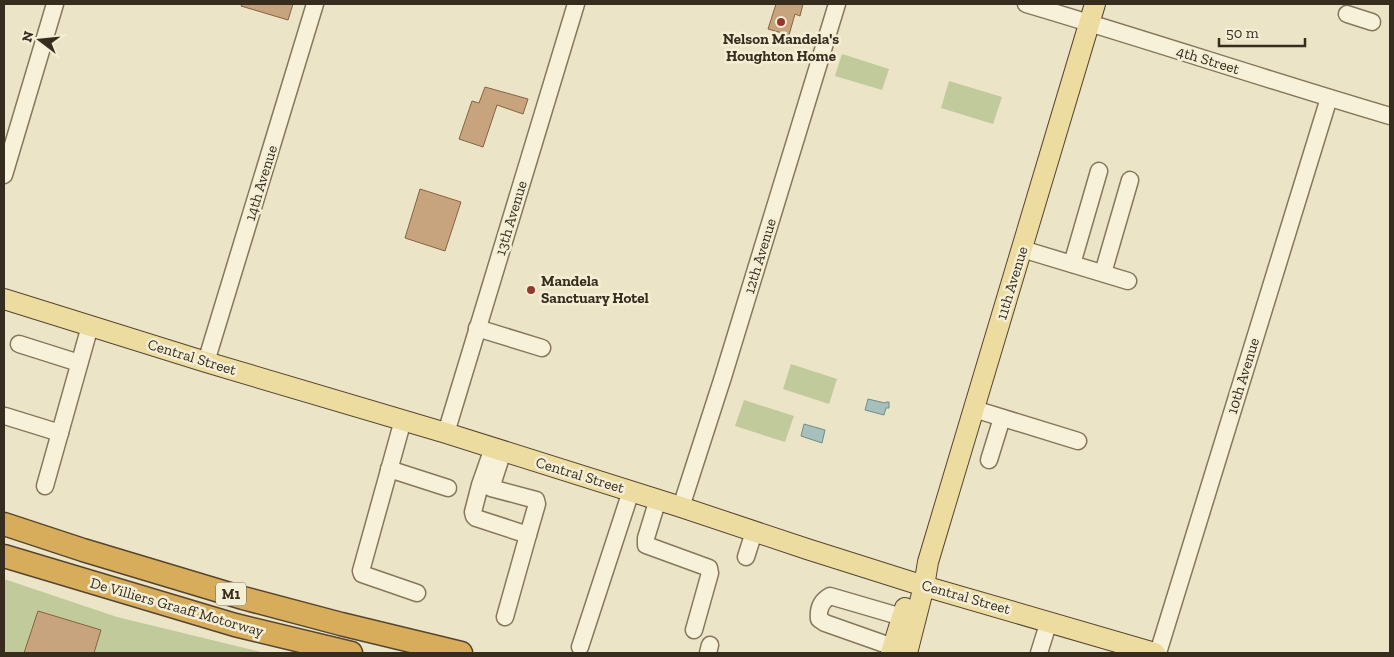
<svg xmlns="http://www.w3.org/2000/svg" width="1394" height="657" font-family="'Zilla Slab',serif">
<rect width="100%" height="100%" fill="#ece4c6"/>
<g fill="#c0ca9a">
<polygon points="842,54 889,69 882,90 835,76"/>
<polygon points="949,81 1002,97 993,124 941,108"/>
<polygon points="791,364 837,379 829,404 783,389"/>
<polygon points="744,400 794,416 785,442 735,426"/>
<polygon points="4,579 117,617 265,653 4,653"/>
</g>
<g fill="#a7c0bb" stroke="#6e8e89">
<polygon points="868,399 885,403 886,402 889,402 889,408 886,408 884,415 865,410"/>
<polygon points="804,424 825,430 822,443 801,436"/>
</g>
<g fill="#c8a47e" stroke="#846343">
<polygon points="242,4 293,4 288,20 241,6"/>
<polygon points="776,4 803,4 800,16 795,14 789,35 768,29"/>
<polygon points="485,87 528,99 523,114 497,105 483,147 459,139 472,101 479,103"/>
<polygon points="420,189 461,202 445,251 405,238"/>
<polygon points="38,611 101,630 94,653 24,653"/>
</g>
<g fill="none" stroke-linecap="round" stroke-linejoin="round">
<defs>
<g id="minor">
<path d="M 1026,4 C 1148,40 1268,80 1390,116"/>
<polyline points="1347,14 1372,22"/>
<polyline points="4,175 55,4"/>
<polyline points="1022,249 1128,281"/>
<polyline points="1072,264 1099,171"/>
<polyline points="1103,273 1130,180"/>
<polyline points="477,328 542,348"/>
<polyline points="19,344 79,363"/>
<polyline points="206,362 315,4"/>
<polyline points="974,409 1078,441"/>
<polyline points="5,416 60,433"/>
<polyline points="403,420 361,571 362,574 417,593"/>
<polyline points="446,433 576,4"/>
<polyline points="493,448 480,485 473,512 474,516 476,518 528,535 537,504 536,500 491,488 503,451"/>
<polyline points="989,460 1002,418"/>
<polyline points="389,469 448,488"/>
<polyline points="45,486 90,326"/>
<polyline points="658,499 646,538 646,545 709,568 710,573 694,630"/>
<polyline points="681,507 723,377 837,4"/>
<polyline points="746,557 754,532"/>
<polyline points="505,617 528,535"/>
<polyline points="580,647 631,491"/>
<path d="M 893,647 L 825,623 L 819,619 C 818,609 821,601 830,596 L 902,617"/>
<polyline points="708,653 710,645"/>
<polyline points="1039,653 1049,621"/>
<polyline points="1158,653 1329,98"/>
</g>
<g id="major">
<polyline points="4,299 206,362 446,433 681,507 807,549 924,586 1155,653"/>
<polyline points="891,653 905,608"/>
<polyline points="907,653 924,586 928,562 1095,4"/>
</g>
<g id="highway">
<polyline points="4,524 83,550 243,598 341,624 461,653"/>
<polyline points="4,556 235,625 351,653"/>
</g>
</defs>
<use href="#minor" stroke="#86775c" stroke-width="19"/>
<use href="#major" stroke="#554530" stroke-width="22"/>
<use href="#highway" stroke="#554530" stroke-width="25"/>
<use href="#minor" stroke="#f7f1d9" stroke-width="16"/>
<use href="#major" stroke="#eddca0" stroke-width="20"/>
<use href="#highway" stroke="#d7ac5b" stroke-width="22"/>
</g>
<g fill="#93382f" stroke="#f4eed5" stroke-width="2">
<circle cx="781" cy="22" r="5"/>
<circle cx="531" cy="290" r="5"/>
</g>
<g text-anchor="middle" stroke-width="5" stroke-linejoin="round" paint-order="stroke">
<rect fill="#f4eed5" stroke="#706756" stroke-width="1" x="216" y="582.5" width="30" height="23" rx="4"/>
<g font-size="14" font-weight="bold" fill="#372d1f">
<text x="231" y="599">M1</text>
</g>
<g font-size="15" font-weight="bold" fill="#372d1f" stroke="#f4eed5">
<text x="781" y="44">Nelson Mandela's<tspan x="781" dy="17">Houghton Home</tspan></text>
<text x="541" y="286" text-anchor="start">Mandela<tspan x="541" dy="17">Sanctuary Hotel</tspan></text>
</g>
<g font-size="15" fill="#372d1f" stroke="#f4eed5">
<text transform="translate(1208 60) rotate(17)" y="5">4th Street</text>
<text transform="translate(261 183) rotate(-73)" y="5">14th Avenue</text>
<text transform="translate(511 218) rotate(-73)" y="5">13th Avenue</text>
<text transform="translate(760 256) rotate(-73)" y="5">12th Avenue</text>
<text transform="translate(1012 283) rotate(-73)" y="5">11th Avenue</text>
<text transform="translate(192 357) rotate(17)" y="5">Central Street</text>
<text transform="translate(1243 376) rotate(-73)" y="5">10th Avenue</text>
<text transform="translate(580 475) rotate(17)" y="5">Central Street</text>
<text transform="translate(966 597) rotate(16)" y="5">Central Street</text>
<text transform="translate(177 607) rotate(16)" y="5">De Villiers Graaff Motorway</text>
</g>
</g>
<rect width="1394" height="657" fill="none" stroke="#372d1f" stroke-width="10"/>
<g transform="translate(40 40) rotate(286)" stroke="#f4eed5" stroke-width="4" paint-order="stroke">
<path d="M0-4L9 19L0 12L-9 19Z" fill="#372d1f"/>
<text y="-8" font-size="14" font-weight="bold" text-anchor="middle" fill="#372d1f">N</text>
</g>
<path d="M1219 38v8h86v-8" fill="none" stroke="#372d1f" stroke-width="2.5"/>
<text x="1226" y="38" font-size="15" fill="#372d1f" stroke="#f4eed5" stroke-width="4" paint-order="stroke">50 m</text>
</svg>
